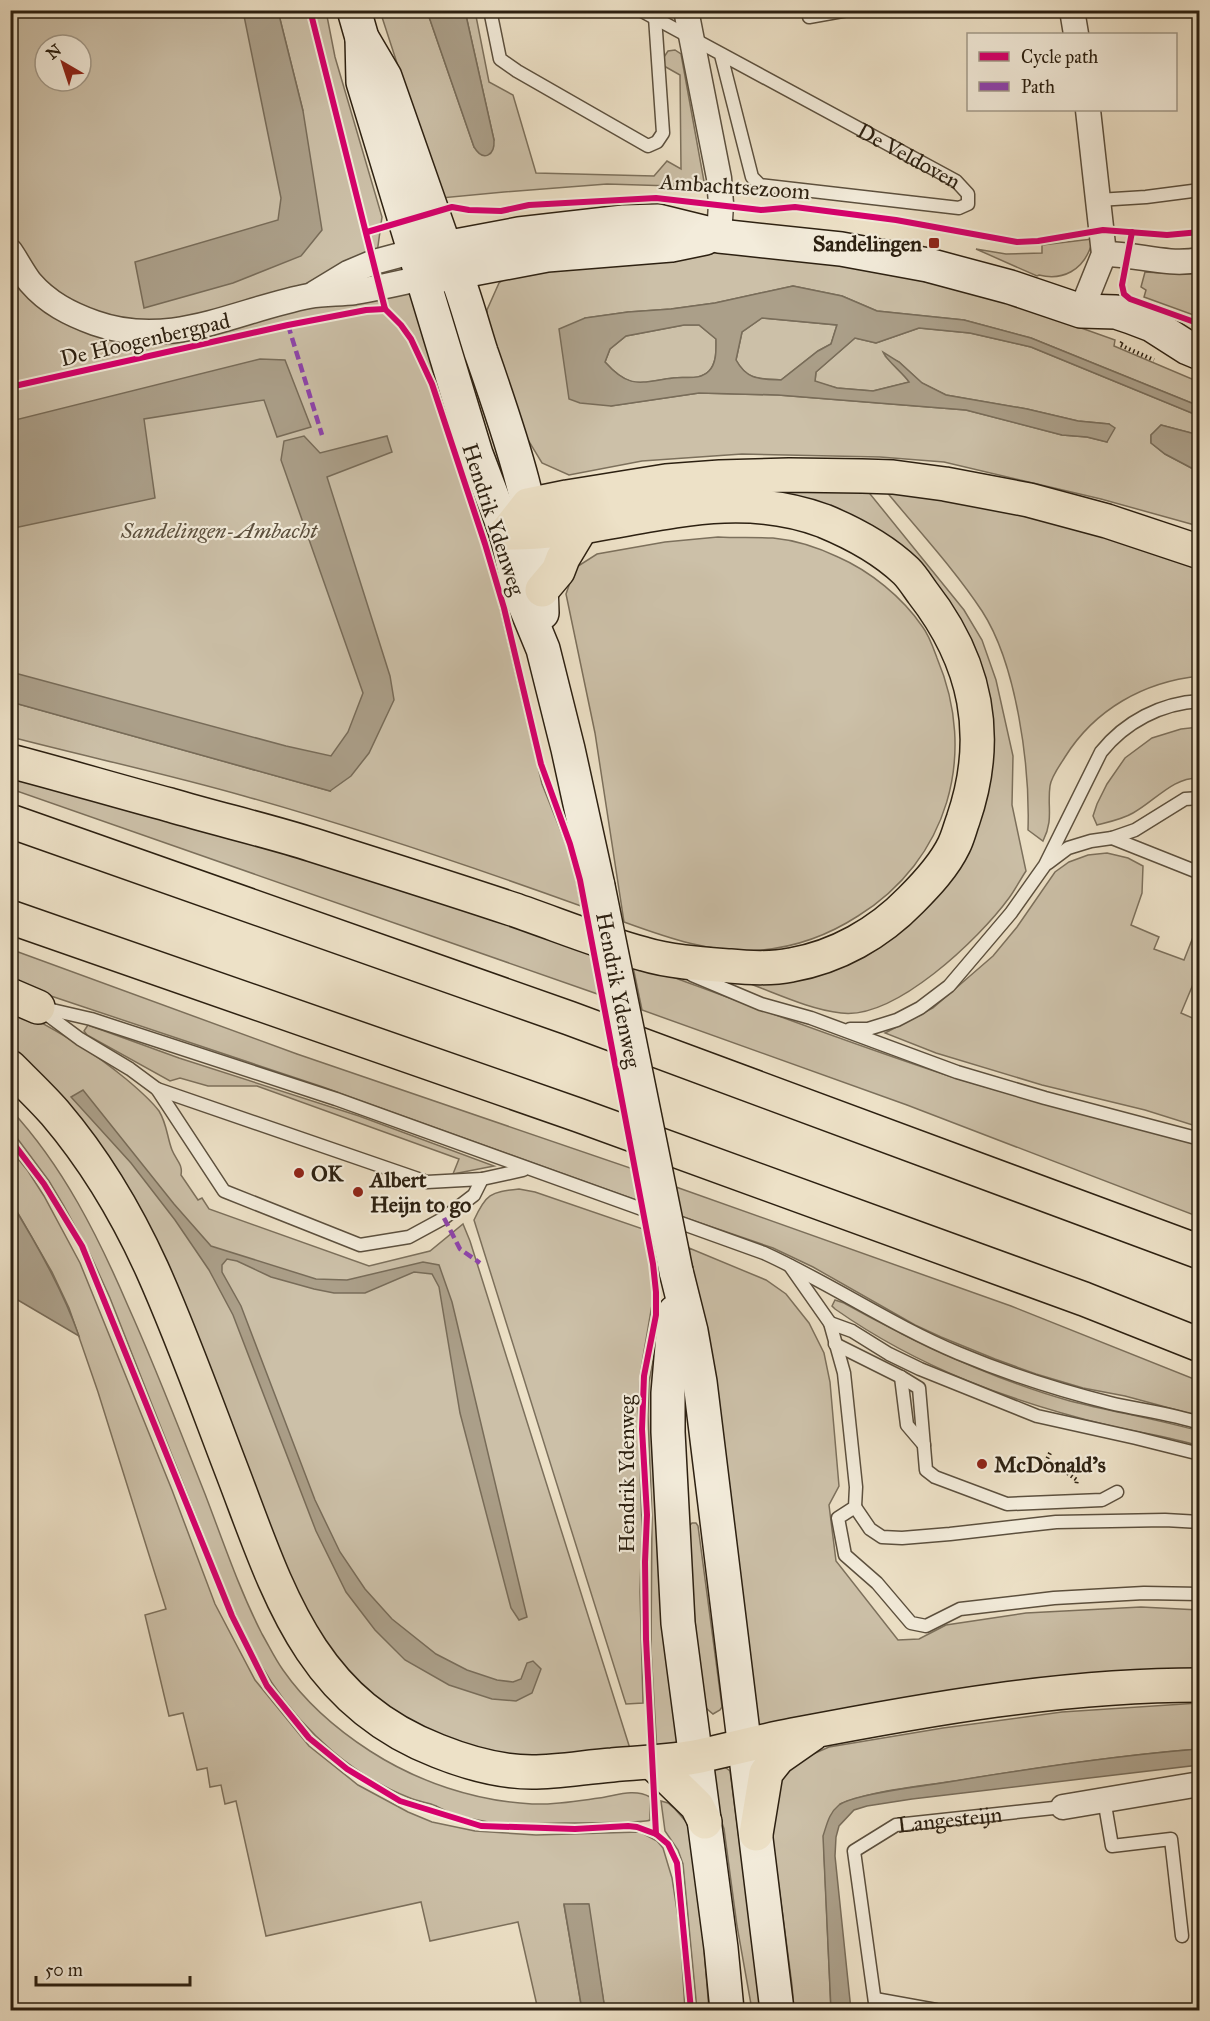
<svg xmlns="http://www.w3.org/2000/svg" width="1210" height="2021" font-family="'IM FELL Great Primer',serif">
<rect width="100%" height="100%" fill="#ede1c7"/>
<filter id="stains"><feTurbulence type="fractalNoise" baseFrequency=".00333" numOctaves="4"/><feColorMatrix values="0 0 0 0 .2 0 0 0 0 .09 0 0 0 0 .02 0 0 0 .5 -.17"/></filter>
<radialGradient id="worn" r=".72"><stop offset=".6" stop-color="#630" stop-opacity="0"/><stop offset="1" stop-color="#630" stop-opacity=".3"/></radialGradient>
<g fill="#ccc0a8" stroke="#7c705c" stroke-width="1.5" fill-rule="evenodd">
<path d="M 10,11 L 263,11 L 303,111 L 278,11 L 326,11 L 335,57 L 382,217 L 377,253 L 362,296 L 395,289 L 417,297 L 457,429 L 542,784 L 572,859 L 581,906 C 470,866 358,828 244,796 C 167,774 88,757 11,737 L 11,702 L 330,791 L 321,773 L 11,692 ZM 45,45 L 81,45 L 81,81 L 45,81 Z"/>
<polygon points="380,11 427,11 474,147 494,140 465,11 475,11 489,82 513,95 536,173 654,176 667,161 681,169 680,75 664,66 664,57 668,51 675,50 681,54 705,187 607,184 504,192 441,198"/>
<path d="M 1092,239 L 1093,245 L 1091,246 C 1083,270 1063,281 1039,275 L 1037,276 L 976,249 L 1006,254 L 1042,253 L 1042,245 Z"/>
<polygon points="711,250 831,261 922,281 972,293 1039,313 1115,340 1114,346 1199,382 1199,406 1031,338 964,320 877,311 842,296 793,286 715,303 671,309 628,312 585,318 611,406 699,393 778,395 966,410 1062,435 1087,437 1107,442 1109,424 1078,421 1027,409 946,395 922,383 899,362 885,356 897,367 910,382 873,391 837,388 815,382 816,372 855,338 876,343 919,328 970,333 1031,347 1199,416 1199,435 1161,425 1151,435 1151,443 1165,454 1199,472 1199,528 1191,524 1101,499 944,462 880,457 742,454 642,461 569,475 542,463 525,435 488,328 487,310 499,283 526,265 683,259"/>
<polygon points="1199,266 1199,317 1144,297 1146,290 1141,287 1145,272 1161,273"/>
<path d="M 762,318 L 837,325 L 831,344 L 818,351 L 781,380 C 759,378 748,381 736,360 L 742,332 Z"/>
<path d="M 684,325 L 699,325 L 716,339 C 716,349 717,362 709,371 C 699,381 686,376 673,378 C 640,383 630,390 605,362 L 610,349 L 626,336 Z"/>
<path d="M 862,484 L 964,610 L 982,640 L 996,680 L 1013,756 L 1012,805 L 1026,871 C 1020,880 1015,890 1009,898 C 979,939 895,1020 841,1013 C 808,1009 776,993 745,982 L 806,973 L 960,848 L 970,658 L 840,520 L 557,506 Z"/>
<path d="M 881,485 L 963,498 L 1199,564 L 1199,676 C 1144,682 1095,709 1065,757 C 1060,765 1051,777 1050,786 C 1047,807 1054,819 1043,841 L 1028,830 C 1030,767 1017,665 982,611 C 953,567 915,527 881,485 Z"/>
<path d="M 718,537 C 736,538 755,537 773,538 C 794,540 819,548 838,557 C 870,571 902,597 922,626 C 929,635 933,647 937,658 C 978,755 948,860 858,916 C 827,936 797,947 761,950 C 713,954 668,938 624,922 L 595,733 L 566,594 L 575,568 L 597,554 L 665,542 Z"/>
<path d="M 1199,727 L 1199,778 C 1173,777 1155,801 1133,813 C 1123,819 1109,822 1097,825 L 1093,816 L 1097,804 L 1107,784 L 1125,758 L 1152,738 L 1181,729 Z"/>
<polygon points="10,778 190,823 600,951 609,998 11,789"/>
<polygon points="1107,853 1128,858 1143,866 1142,893 1131,925 1159,937 1154,949 1184,960 1199,922 1199,970 1181,1013 1197,1020 1195,1029 1199,1031 1199,1127 1145,1110 1042,1085 936,1053 885,1033 933,1008 993,956 1017,927 1055,872 1069,862 1088,855"/>
<polygon points="10,949 297,1054 642,1172 647,1197 636,1200 323,1087 48,995 11,979"/>
<path d="M 632,962 C 738,1001 843,1041 949,1076 C 1032,1102 1116,1121 1199,1144 L 1199,1217 L 907,1105 L 642,1010 Z"/>
<path d="M 11,1006 C 53,1029 89,1048 126,1079 C 138,1089 150,1099 159,1111 C 167,1124 167,1137 172,1150 C 176,1160 183,1164 181,1175 L 198,1200 L 202,1198 L 209,1209 L 369,1266 L 430,1251 L 463,1224 L 470,1241 L 632,1755 L 590,1761 L 441,1751 L 323,1662 L 175,1311 L 11,1056 Z"/>
<polygon points="88,1025 179,1058 359,1116 494,1166 453,1174 459,1159 257,1086 208,1086 180,1078 170,1081 87,1035 84,1031"/>
<path d="M 11,1110 C 63,1166 98,1236 128,1306 C 156,1368 180,1431 205,1494 C 223,1541 239,1589 262,1634 C 269,1646 275,1659 283,1670 C 306,1703 336,1729 370,1751 C 418,1782 475,1801 532,1804 C 554,1805 577,1801 599,1798 C 615,1796 634,1788 650,1797 L 650,1820 C 645,1823 577,1823 565,1823 C 539,1824 513,1825 488,1822 C 477,1820 466,1818 456,1815 C 448,1813 440,1807 431,1804 C 424,1802 417,1801 410,1798 C 354,1776 305,1733 272,1683 C 253,1654 239,1622 225,1590 L 110,1298 L 90,1254 L 64,1206 L 49,1181 L 11,1130 Z"/>
<polygon points="11,1150 28,1171 44,1196 80,1263 172,1490 215,1604 255,1680 309,1746 358,1785 408,1812 432,1822 475,1831 536,1835 640,1832 657,1841 663,1848 672,1878 680,1930 685,2010 605,2010 588,1904 564,1905 582,2010 538,2010 518,1922 430,1941 421,1902 266,1936 236,1801 225,1804 221,1785 210,1787 207,1768 197,1770 183,1713 169,1716 145,1615 166,1609 98,1392 69,1308 52,1272 11,1201"/>
<polygon points="676,1187 1011,1306 1199,1381 1199,1416 1125,1396 1083,1388 1036,1374 995,1359 941,1337 915,1325 813,1267 773,1248 680,1216"/>
<path d="M 519,1189 L 535,1192 L 643,1229 L 653,1277 L 653,1299 L 640,1375 L 638,1409 L 642,1528 L 640,1592 L 643,1703 L 626,1704 L 624,1698 L 474,1220 C 486,1194 490,1192 519,1189 Z"/>
<polygon points="689,1248 766,1280 786,1294 809,1323 824,1353 830,1382 839,1486 829,1505 836,1561 898,1640 919,1639 946,1625 1026,1613 1141,1607 1199,1610 1199,1672 750,1737 715,1421"/>
<polygon points="663,1299 668,1339 687,1745 657,1752 651,1650 652,1518 648,1415 649,1382 660,1323"/>
<path d="M 835,1300 L 844,1303 C 916,1343 991,1379 1070,1401 C 1113,1412 1157,1419 1199,1431 L 1199,1446 C 1171,1437 1140,1433 1111,1426 C 1012,1402 919,1368 835,1309 L 832,1306 Z"/>
<polygon points="692,1523 696,1523 698,1526 722,1707 720,1710 713,1714 706,1708 700,1671 694,1611 689,1526"/>
<path d="M 1199,1703 L 1199,1749 C 1120,1755 1041,1767 962,1780 C 922,1786 878,1789 840,1804 L 824,1853 L 831,2010 L 794,2010 L 792,1985 L 771,1827 L 775,1794 L 784,1775 L 797,1761 L 829,1747 L 943,1728 L 1062,1712 Z"/>
<polygon points="722,1765 730,1771 762,2010 752,2010 737,1926 724,1829 706,1773"/>
<polygon points="661,1801 668,1803 675,1809 688,1824 703,1936 709,2010 697,2010 683,1864 678,1850 665,1831"/>
</g>
<g fill="#ab9f89" stroke="#786c59" stroke-width="1.5" fill-rule="evenodd">
<polygon points="243,11 278,11 303,111 322,230 301,256 233,283 144,308 135,262 278,220 281,198"/>
<path d="M 427,11 L 465,11 L 494,140 C 495,156 483,162 474,147 Z"/>
<path d="M 793,286 L 842,296 L 877,311 L 964,320 L 1031,338 L 1199,406 L 1199,416 L 1031,347 L 970,333 L 919,328 L 876,343 L 855,338 L 816,372 L 815,381 L 837,388 L 873,391 L 909,382 C 903,373 886,360 883,352 L 899,362 L 922,383 L 946,395 L 1027,409 L 1078,421 L 1109,424 L 1115,428 L 1107,442 L 1087,437 L 1062,435 L 966,410 L 778,395 L 699,393 L 611,406 L 580,403 L 569,399 L 559,329 L 585,318 L 628,312 L 671,309 L 715,303 ZM 762,318 L 837,325 L 831,344 L 818,351 L 781,380 C 759,379 747,380 736,360 L 742,332 ZM 684,325 L 699,325 L 716,339 C 716,349 717,363 709,371 C 699,381 686,376 673,378 C 640,382 630,390 605,362 L 610,349 L 626,336 Z"/>
<polygon points="260,359 285,360 311,427 277,437 264,400 144,419 155,498 14,528 11,527 11,421"/>
<polygon points="1161,425 1199,435 1199,472 1165,454 1151,443 1151,435"/>
<polygon points="304,436 320,453 387,436 392,452 327,477 390,676 394,700 369,753 351,776 330,791 11,702 11,672 286,746 331,756 348,732 363,693 281,460 284,441"/>
<polygon points="83,1090 174,1204 211,1246 316,1279 347,1280 423,1262 439,1265 452,1302 527,1617 519,1620 511,1608 460,1413 439,1287 432,1274 414,1272 365,1293 334,1293 314,1289 271,1277 237,1261 227,1259 222,1265 222,1272 241,1306 315,1500 340,1552 365,1589 392,1619 436,1654 467,1670 497,1680 513,1682 521,1679 527,1663 533,1661 541,1669 532,1693 516,1701 492,1699 449,1685 405,1660 375,1630 346,1592 316,1531 233,1315 209,1270 175,1220 131,1163 71,1097"/>
<path d="M 10,1201 C 37,1244 62,1288 79,1336 L 11,1296 Z"/>
<path d="M 1199,1749 L 1199,1765 L 912,1799 L 867,1806 L 854,1810 L 839,1826 L 836,1837 L 835,1856 L 851,2010 L 831,2010 L 823,1836 C 827,1824 829,1813 839,1805 C 852,1795 910,1788 928,1785 C 1018,1771 1108,1756 1199,1749 Z"/>
<polygon points="564,1904 589,1904 605,2010 582,2010"/>
</g>
<g fill="none" stroke-linecap="round" stroke-linejoin="round">
<defs>
<g id="lane">
<polyline points="490,10 500,59 517,71 648,146 657,142 663,133 655,17"/>
<path id="s1" d="M 640,10 L 956,181 L 968,194 L 968,204 L 959,208 L 760,185 L 752,177 L 721,55"/>
<polyline points="808,10 809,17 848,10"/>
<polyline points="1098,200 1146,197 1200,190"/>
<polyline points="1112,838 1135,830 1185,799 1200,798"/>
<polyline points="1048,863 1068,848 1091,841 1112,838 1200,873"/>
<polyline points="692,975 761,1004 811,1018 957,1072 1045,1098 1200,1139"/>
<path d="M 39,1007 L 91,1019 L 336,1099 L 764,1253 C 830,1283 891,1325 958,1353 C 1008,1374 1058,1390 1110,1403 C 1140,1410 1171,1414 1200,1423"/>
<polyline points="41,1010 80,1039 130,1069 157,1089 224,1191 360,1245 409,1237 444,1218 474,1195 482,1179"/>
<path d="M 850,1029 L 868,1029 L 897,1020 L 920,1008 L 949,986 L 1011,913 L 1045,865 L 1101,752 C 1125,722 1161,703 1200,701"/>
<polyline points="157,1089 427,1182 482,1179 523,1170"/>
<polyline points="790,1266 830,1323 844,1373 856,1487 855,1507 838,1518 845,1555 877,1583 911,1623 926,1626 960,1609 1054,1598 1144,1593 1200,1594"/>
<polyline points="830,1323 852,1331 889,1354 920,1369 1037,1416 1136,1438 1200,1454"/>
<polyline points="835,1344 901,1377 919,1388 926,1470 935,1477 1007,1504 1102,1500 1117,1492"/>
<polyline points="901,1377 907,1425 924,1445"/>
<polyline points="855,1507 870,1529 882,1537 902,1538 950,1534 1056,1522 1165,1520 1200,1522"/>
<polyline points="1104,1799 1112,1846 1171,1839 1182,1936"/>
<polyline points="875,1999 936,2010"/>
<path id="s2" d="M 876,2010 L 854,1851 L 896,1825 L 1063,1807"/>
</g>
<g id="street">
<polyline points="686,10 719,178 721,204 719,236"/>
<polyline points="1072,10 1076,34"/>
<path d="M 10,251 C 17,261 23,273 30,282 C 48,303 70,314 95,323 C 171,350 236,310 309,296 C 324,293 340,294 355,292 C 378,288 400,283 422,278"/>
<path d="M 1104,254 C 1139,254 1164,266 1200,260"/>
<polyline points="315,293 348,273 374,262 415,251"/>
<polyline points="1081,311 1104,254 1088,110"/>
<polyline points="1063,1807 1200,1784"/>
</g>
<g id="secondary">
<path d="M 354,10 L 362,38 L 385,77 L 445,248 C 461,282 470,317 481,352 C 510,435 541,523 542,613"/>
<polyline points="362,38 363,82 476,454 506,533 520,593 543,649 568,749 598,886"/>
<polyline points="415,251 445,248 519,234 624,222 658,221 719,236 841,249 928,265 1010,287 1081,311 1116,312 1131,317 1152,325 1188,348 1200,353"/>
<polyline points="436,276 547,255 671,245 705,238"/>
<polyline points="676,1271 691,1331 700,1382 777,2010"/>
<polyline points="675,1312 668,1393 668,1432 678,1623 721,1948 727,2010"/>
</g>
<g id="highway">
<polyline points="506,533 528,505 567,497 666,481 720,477 789,475 862,476 893,477 945,484 1029,500 1107,521 1200,552"/>
<polyline points="542,590 558,571 563,558 581,528"/>
<path d="M 10,761 C 64,775 117,791 170,805 C 217,819 266,830 313,845 C 379,866 446,887 512,909 C 556,924 599,942 644,954 C 670,962 703,964 730,966 C 750,968 771,969 791,965 C 837,957 879,933 911,900 C 927,884 944,866 954,845 C 958,837 960,828 963,820 C 992,736 976,661 922,592 C 917,585 912,577 906,571 C 883,549 853,533 824,521 C 715,480 615,535 506,533"/>
<polyline points="10,821 569,1018 1200,1252"/>
<polyline points="10,917 578,1115 1084,1299 1200,1345"/>
<polyline points="10,995 38,1007"/>
<path d="M 10,1067 C 25,1082 41,1097 55,1113 C 95,1160 127,1214 152,1269 C 183,1338 208,1409 235,1479 C 279,1595 311,1702 438,1751 C 468,1763 499,1772 532,1772 C 559,1772 585,1767 612,1765 C 641,1762 671,1762 700,1756 C 731,1749 762,1741 793,1735 C 928,1709 1063,1685 1200,1685"/>
<polyline points="652,1762 697,1806 705,1822"/>
<polyline points="756,1834 766,1773 778,1758 811,1735"/>
</g>
</defs>
<use href="#lane" stroke="#5c503e" stroke-width="15"/>
<use href="#street" stroke="#5c503e" stroke-width="27"/>
<use href="#secondary" stroke="#2c2011" stroke-width="36"/>
<use href="#highway" stroke="#2c2011" stroke-width="36"/>
<g stroke="#2c2011" stroke-width="4" stroke-dasharray="1.5 3" stroke-linecap="butt">
<polyline points="1122,342 1120,345 1154,360"/>
<polyline points="1050,1453 1045,1463 1063,1470 1077,1480 1076,1486"/>
</g>
<use href="#lane" stroke="#f3ecdb" stroke-width="12"/>
<use href="#street" stroke="#f3ecdb" stroke-width="24"/>
<use href="#secondary" stroke="#f3ecdb" stroke-width="33"/>
<use href="#highway" stroke="#ede1c7" stroke-width="33"/>
<defs>
<polyline id="secondary-bridge" points="598,886 676,1271"/>
</defs>
<use href="#secondary-bridge" stroke="#2c2011" stroke-width="36" stroke-linecap="butt"/>
<use href="#secondary-bridge" stroke="#f3ecdb" stroke-width="33"/>
<g stroke="#8e44ad" stroke-width="4.5" stroke-dasharray="9 4.5" stroke-linecap="butt">
<polyline points="288,325 322,435"/>
<polyline points="444,1218 460,1249 480,1263"/>
</g>
<defs>
<g id="cycleway">
<polyline points="310,10 385,309 401,325 411,339 432,384 485,544 504,608 541,764 570,844 580,880 653,1264 656,1292 656,1315 644,1376 642,1429 647,1515 645,1562 646,1639 656,1834 668,1844 677,1863 691,2010"/>
<polyline points="367,232 452,207 469,210 501,211 529,205 656,198 761,210 795,207 896,220 1017,242 1038,241 1103,230 1167,235 1200,232"/>
<polyline points="1132,232 1122,285 1124,294 1130,299 1200,324"/>
<polyline points="10,387 288,325 366,310 385,309"/>
<polyline points="10,1139 44,1184 82,1246 232,1616 267,1686 309,1738 347,1769 400,1801 481,1826 575,1829 628,1826 637,1827 656,1834"/>
</g>
</defs>
<use href="#cycleway" stroke="#f3ecdb" stroke-width="10"/>
<use href="#cycleway" stroke="#d6006c" stroke-width="6"/>
</g>
<g fill="#8f2418" stroke="#f3ecdb" stroke-width="2">
<rect x="928" y="237" width="12" height="12" rx="3"/>
<circle cx="299" cy="1173" r="6"/>
<circle cx="358" cy="1192" r="6"/>
<circle cx="982" cy="1464" r="6"/>
</g>
<g text-anchor="middle" stroke-width="4.5" stroke-linejoin="round" paint-order="stroke">
<g font-size="22" fill="#2c2011" stroke="#f3ecdb">
<text dy="8" stroke="none"><textPath href="#s1" startOffset="306">De Veldoven</textPath></text>
<text transform="translate(735 186) rotate(4)" y="8">Ambachtsezoom</text>
<text transform="translate(145 339) rotate(-13)" y="8">De Hoogenbergpad</text>
<text transform="translate(494 519) rotate(72)" y="8">Hendrik Ydenweg</text>
<text transform="translate(619 990) rotate(79)" y="8">Hendrik Ydenweg</text>
<text transform="translate(626 1474) rotate(-90)" y="8">Hendrik Ydenweg</text>
<text dy="8" stroke="none"><textPath href="#s2" startOffset="264">Langesteijn</textPath></text>
</g>
<g font-size="22" font-weight="bold" fill="#2c2011" stroke="#f3ecdb" text-anchor="start">
<text x="922" y="251" text-anchor="end">Sandelingen</text>
<text x="311" y="1181">OK</text>
<text x="370" y="1187">Albert<tspan x="370" dy="25">Heijn to go</tspan></text>
<text x="994" y="1472">McDonald's</text>
</g>
<g font-size="22" font-style="italic" fill="#5c503e" stroke="#f3ecdb">
<text x="219" y="538">Sandelingen-Ambacht</text>
</g>
</g>
<rect width="1210" height="2021" fill="none" stroke="#ede1c7" stroke-width="36"/>
<rect x="12" y="12" width="1186" height="1997" fill="none" stroke="#2c2011" stroke-width="3"/>
<rect x="18" y="18" width="1174" height="1985" fill="none" stroke="#2c2011" stroke-width="1.5"/>
<rect x="967" y="33" width="210" height="78" fill="#f3ecdb" stroke="#a39a8a" stroke-width="1.5"/>
<rect x="979" y="52" width="30" height="9" fill="#d6006c" stroke="#a39a8a" stroke-width="1.5"/>
<text x="1021" y="63" font-size="18" fill="#2c2011">Cycle path</text>
<rect x="979" y="82" width="30" height="9" fill="#8e44ad" stroke="#a39a8a" stroke-width="1.5"/>
<text x="1021" y="93" font-size="18" fill="#2c2011">Path</text>
<g transform="translate(63 63) rotate(321)"><circle r="28" fill="#f3ecdb" stroke="#a39a8a" stroke-width="1.5"/>
<path d="M0-4.5L10 22L0 15L-10 22Z" fill="#8f2418"/>
<text y="-9" font-size="16" font-weight="bold" text-anchor="middle" fill="#2c2011">N</text>
</g>
<path d="M36 1976v9h154v-9" fill="none" stroke="#2c2011" stroke-width="3"/>
<text x="45" y="1976" font-size="18" fill="#2c2011" stroke="#f3ecdb" stroke-width="4.5" paint-order="stroke">50 m</text>
<rect width="100%" height="100%" filter="url(#stains)"/>
<rect width="100%" height="100%" fill="url(#worn)"/>
</svg>
